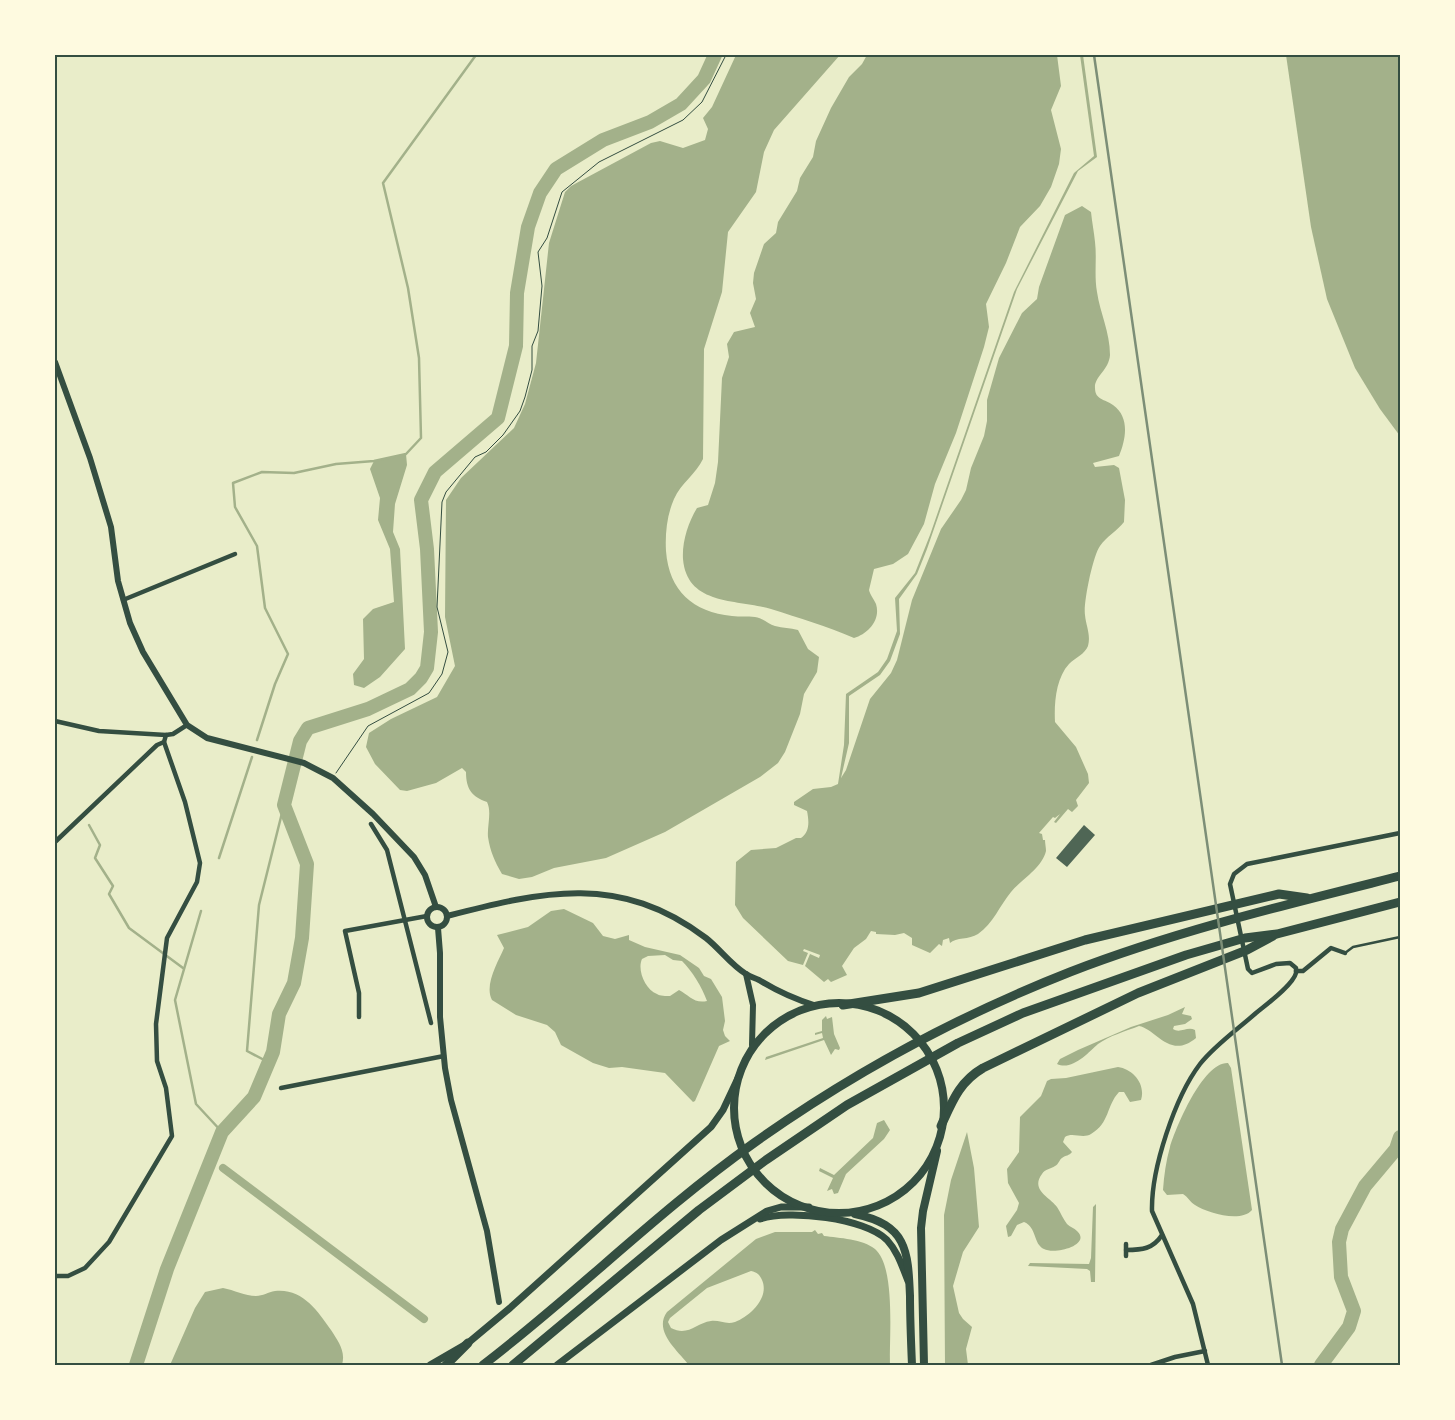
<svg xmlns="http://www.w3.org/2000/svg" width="1455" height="1420" font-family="'DejaVu Sans',sans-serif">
<rect width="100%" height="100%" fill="#e9edc9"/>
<g fill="#a3b18a" fill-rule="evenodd">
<path d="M 736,55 L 840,55 L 774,130 L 764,152 L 756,192 L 728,232 L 722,292 L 704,349 L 703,459 C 696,474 681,483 674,499 C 667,515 665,533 666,551 C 669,591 693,612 732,616 C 740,617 747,616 755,617 C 763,618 768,624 775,626 C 783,628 790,628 798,630 L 808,649 L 819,657 L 817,672 L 804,694 L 800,714 L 785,752 L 778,763 L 760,777 L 665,832 L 606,858 L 554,868 L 532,877 L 519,879 L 502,874 C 495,862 490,851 488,837 C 487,826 492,812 487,802 C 472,797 466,789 466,772 L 462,768 L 436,783 L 407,791 L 400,790 L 375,764 L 366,747 L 369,733 L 391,719 L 437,697 L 455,666 L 445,617 L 446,500 L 461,478 L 514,428 L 525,404 L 536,363 L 549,243 L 565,192 L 571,186 L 651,143 L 660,141 L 683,148 L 705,140 L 708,129 L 703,118 L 712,107 Z"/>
<path d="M 867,55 L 1057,55 L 1061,86 L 1051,110 L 1061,149 L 1059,164 L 1051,187 L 1040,206 L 1020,227 L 1006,263 L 986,304 L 989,327 L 984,347 L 956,433 L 935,484 L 924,524 L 908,554 L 893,564 L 874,569 L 869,590 C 870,595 874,599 876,604 C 881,620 868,634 854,638 C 827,626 799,618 771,609 C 737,599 687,606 683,559 C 682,542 688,523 697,508 L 708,505 L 715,483 L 718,462 L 722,378 L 729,357 L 727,344 L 734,332 L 755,327 L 750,313 L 756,299 L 753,283 L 754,273 L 764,244 L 776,233 L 778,222 L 797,191 L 800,178 L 813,157 L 816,141 L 831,108 L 849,77 L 862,64 Z"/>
<path d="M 1080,55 L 1083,55 L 1097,157 L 1078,171 L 1017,289 L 927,549 L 917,574 L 899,599 L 900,634 L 890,661 L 880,675 L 849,696 L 849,743 L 841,778 L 846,770 L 870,699 L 891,673 L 897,660 L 912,600 L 941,529 L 961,500 L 966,490 L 971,468 L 984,436 L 987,421 L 987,400 L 999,358 L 1022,313 L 1037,299 L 1039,287 L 1065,215 L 1082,206 L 1091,212 C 1092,222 1094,232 1095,242 C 1097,258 1094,275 1097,292 C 1100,313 1110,332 1110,355 C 1109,370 1094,377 1095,388 C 1095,400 1105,399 1113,405 C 1130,417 1126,439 1119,456 L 1093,463 L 1095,467 L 1114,465 L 1119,468 L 1125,500 L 1124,522 C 1117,531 1106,537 1100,546 C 1093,555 1083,604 1085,615 C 1086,626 1091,635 1088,646 C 1085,654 1075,658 1069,664 C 1056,678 1054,703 1055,722 L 1076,747 L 1088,774 L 1089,783 L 1076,800 L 1078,806 L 1072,812 L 1068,809 L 1056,823 L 1054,822 L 1060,814 L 1055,818 L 1053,817 L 1039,833 L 1042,834 L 1043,840 L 1045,840 C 1045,843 1046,848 1046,851 C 1042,868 1021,880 1011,892 C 1000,905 993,924 978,934 C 969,940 956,937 950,943 L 949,938 L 943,940 L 942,946 L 939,944 L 930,953 L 912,945 L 912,938 L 904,933 L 895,935 L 876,934 L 876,932 L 871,931 L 866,939 L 854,948 L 842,966 L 847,975 L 831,982 L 828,979 L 824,982 L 805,966 L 810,954 L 819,958 L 820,955 L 804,949 L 803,951 L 808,953 L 803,965 L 788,961 L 743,918 L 735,905 L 736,862 L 751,850 L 776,848 L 796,838 L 801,838 C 810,832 809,821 807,811 L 794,805 L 794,802 L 813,789 L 831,787 L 838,784 L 844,745 L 846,694 L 878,672 L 887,659 L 897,631 L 895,598 L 915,573 L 930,535 L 1014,292 L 1074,173 L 1094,156 Z"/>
<polygon points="1286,55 1400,55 1400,436 1380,409 1355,368 1327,299 1311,227"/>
<polygon points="406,454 407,465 395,504 393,532 400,549 405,649 380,677 364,688 354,685 353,674 364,659 363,619 373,609 394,602 390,549 378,520 380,498 370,469 374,461"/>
<path d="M 564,909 L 593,923 L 603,936 L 615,939 L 629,935 L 629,940 L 645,947 L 680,955 L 699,968 L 704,976 L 711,979 L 722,997 L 725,1021 L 723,1030 L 725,1036 L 730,1041 L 719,1046 L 695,1101 L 693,1102 L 665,1073 L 622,1067 L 609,1068 L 593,1063 L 561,1045 L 555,1032 L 547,1025 L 516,1015 L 492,1000 C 484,985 498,962 504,948 L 497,935 L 528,927 L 551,911 ZM 665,955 L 673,960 L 682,961 C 692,971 702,987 707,1001 C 694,1004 689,995 679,990 L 670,996 C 666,996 660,996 657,994 C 645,989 637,970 642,959 L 648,956 Z"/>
<path d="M 1185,1007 L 1182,1014 L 1191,1016 L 1192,1019 L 1185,1024 L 1174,1026 L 1173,1029 C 1180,1034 1187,1026 1195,1030 L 1196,1038 C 1170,1060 1156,1029 1139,1026 C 1126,1031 1109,1036 1098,1044 C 1088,1053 1072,1071 1057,1064 L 1060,1059 L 1078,1050 L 1131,1027 L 1168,1015 Z"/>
<polygon points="826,1016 827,1019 832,1017 834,1034 840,1048 839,1050 835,1049 831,1055 824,1040 765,1060 766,1057 823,1038 822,1033 815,1035 815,1033 822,1031 822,1020"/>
<path d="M 1228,1063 L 1231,1068 L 1252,1210 C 1241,1223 1207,1213 1195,1205 C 1190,1202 1188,1197 1183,1194 L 1167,1195 L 1163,1190 C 1164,1175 1166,1161 1170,1147 C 1176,1127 1203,1062 1228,1063 Z"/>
<path d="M 1118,1067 C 1133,1069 1146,1084 1141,1100 L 1130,1102 L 1124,1092 L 1119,1092 C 1106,1106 1110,1123 1091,1134 C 1083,1139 1072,1132 1065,1137 L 1063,1142 L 1072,1152 C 1069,1156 1066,1155 1062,1158 C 1059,1160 1059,1164 1055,1166 C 1051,1169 1045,1169 1042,1174 C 1030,1190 1050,1197 1057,1207 C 1061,1213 1063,1219 1067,1224 C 1070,1227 1074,1228 1077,1231 C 1092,1245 1055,1255 1044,1249 C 1033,1244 1037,1227 1024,1222 L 1017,1225 L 1011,1236 L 1008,1237 L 1006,1226 L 1017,1210 L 1019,1203 L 1008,1183 L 1007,1169 L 1019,1152 L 1020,1117 L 1041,1096 L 1047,1081 L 1051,1079 L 1066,1078 Z"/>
<polygon points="884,1120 890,1130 884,1139 846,1174 838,1193 834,1194 832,1189 827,1191 833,1178 819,1171 820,1168 834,1175 873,1138 877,1123"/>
<polygon points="967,1132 974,1168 979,1227 963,1252 953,1286 959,1313 963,1319 972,1327 966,1349 968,1365 945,1365 944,1215 951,1180"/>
<polygon points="1096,1204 1095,1282 1091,1282 1090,1271 1087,1269 1028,1266 1030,1263 1089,1264 1091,1258 1093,1207"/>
<path d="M 815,1230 L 818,1234 L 822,1233 L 824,1236 C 839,1238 863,1239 875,1249 C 896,1267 889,1338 890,1365 L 689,1365 C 678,1351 653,1331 667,1312 L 756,1239 L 775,1232 L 812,1232 ZM 751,1271 C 757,1272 760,1275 762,1280 C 770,1298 749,1317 735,1322 C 726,1325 720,1320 711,1321 C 696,1323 688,1337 671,1328 L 668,1322 L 670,1318 L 707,1288 Z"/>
<path d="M 223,1288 C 234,1290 245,1296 256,1296 C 263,1296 268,1292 275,1291 C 302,1288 317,1310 331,1330 C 338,1341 346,1351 342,1365 L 170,1365 L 195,1308 L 205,1292 Z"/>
</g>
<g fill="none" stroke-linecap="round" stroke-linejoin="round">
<g stroke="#a3b18a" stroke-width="2.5">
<polyline points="257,740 275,684 288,654 265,608 257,546 235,507 233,483 262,472 294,473 336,464 374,461 406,454 421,438 419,358 408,288 383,183 476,55"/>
<polyline points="89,825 100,845 95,858 113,886 109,894 129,928 183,968"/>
<polyline points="219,858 252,757"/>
<polyline points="201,911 175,1000 196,1104 222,1132"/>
<polyline points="268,1062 247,1051 259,905 284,805"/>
</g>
<polyline stroke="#a3b18a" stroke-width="8" points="223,1168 424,1319"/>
<g stroke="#a3b18a" stroke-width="14">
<polyline points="136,1365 167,1269 222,1132 254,1097 273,1052 279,1014 294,983 302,938 307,864 284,805 300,741 308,728 368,709 410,689 421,678 427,668 431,632 427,549 421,500 435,472 498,418 516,346 517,293 528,227 540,193 556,169 603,140 650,122 681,104 704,79 715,55"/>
<polyline points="1321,1365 1349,1327 1354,1311 1341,1277 1339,1242 1342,1229 1365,1186 1396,1149 1400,1137"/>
</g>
</g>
<polygon fill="#4f6655" points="1084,825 1095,835 1067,867 1056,858"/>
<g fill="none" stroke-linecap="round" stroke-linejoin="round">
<polyline stroke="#344e41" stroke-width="1" points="336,773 368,726 429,693 442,674 448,652 437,607 442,502 446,492 475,457 486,452 503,435 520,411 525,397 532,370 532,346 538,331 542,286 538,252 547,238 562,192 599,162 683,120 702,102 726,55"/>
<polyline stroke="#344e41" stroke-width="2.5" points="1345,953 1353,947 1400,937"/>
<g stroke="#344e41" stroke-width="4.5">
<polyline points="123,600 235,554"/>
<polyline points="55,721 99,731 166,735 173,734 187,725"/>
<polyline points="371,824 387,850 431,1023"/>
<polyline points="55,842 157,745 164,742 166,735"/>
<polyline points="1296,971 1303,971 1331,948 1345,953"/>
<polyline points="359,1017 359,993 345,931 427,916"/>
<polyline points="281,1088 444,1056"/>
<polyline points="1126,1244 1126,1256"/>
<path d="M 1126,1250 C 1142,1250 1153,1249 1162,1235"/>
<polyline points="55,1276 68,1276 85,1268 109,1242 172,1136 166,1088 157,1061 156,1024 167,938 197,882 200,863 185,802 164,742"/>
<polyline points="1151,1365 1175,1357 1205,1351"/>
<path d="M 1208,1365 L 1193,1304 L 1152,1211 C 1151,1169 1175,1097 1200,1064 C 1215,1045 1238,1029 1256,1013 C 1267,1004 1293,985 1296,973 L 1296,968 L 1290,963 L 1276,964 L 1252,973 L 1248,969 L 1230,884 L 1234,874 L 1247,864 L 1400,833"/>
</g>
<g stroke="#344e41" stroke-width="6">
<polyline points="55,362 90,458 111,527 118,581 130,623 143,652 187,725 207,738 304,763 333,778 373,814 414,857 425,875 436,907"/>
<circle cx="437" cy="917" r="10"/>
<path d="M 447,916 C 544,891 620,873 706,938 C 720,949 731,965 746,974 C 750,977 755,978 759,980 C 777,991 794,999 814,1005"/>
<polyline points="438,928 440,953 440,1017 445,1068 451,1100 487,1231 499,1302"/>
<polyline points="746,974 753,1005 752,1045"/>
</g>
<g stroke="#344e41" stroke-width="7">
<path d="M 760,1219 C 789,1209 865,1218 887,1240 C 898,1252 902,1266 908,1281"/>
<polyline points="430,1365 468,1343 510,1308 711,1127 723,1110 739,1076"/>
<polyline points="557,1365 721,1240 767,1211 781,1207 809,1207"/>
</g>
<g stroke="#344e41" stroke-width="8">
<circle cx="839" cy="1108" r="105"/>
<path d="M 855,1214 C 907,1225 908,1250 910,1296 C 910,1319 911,1342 912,1365"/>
<polyline points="924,1365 921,1228 923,1211 937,1151"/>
</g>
<g stroke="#344e41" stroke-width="9">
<polyline points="843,1005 919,993 1085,940 1279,894 1307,898"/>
<path d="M 941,1126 C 952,1102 959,1082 983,1068 L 1138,993 L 1247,950 L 1273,936"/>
<polyline points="446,1365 468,1343"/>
<path d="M 483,1365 C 576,1294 658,1211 754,1143 C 851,1074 958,1016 1070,972 C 1176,931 1289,904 1400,876"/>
<polyline points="513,1365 699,1210 766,1160 847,1105 958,1043 1023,1013 1186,955 1245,938 1277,934 1400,902"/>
</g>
<polyline stroke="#7c8e77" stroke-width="2.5" points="1094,55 1282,1365"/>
</g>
<rect width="1455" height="1420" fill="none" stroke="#fefae0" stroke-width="112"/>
<rect x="56" y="56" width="1343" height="1308" fill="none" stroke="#344e41" stroke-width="2"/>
</svg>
